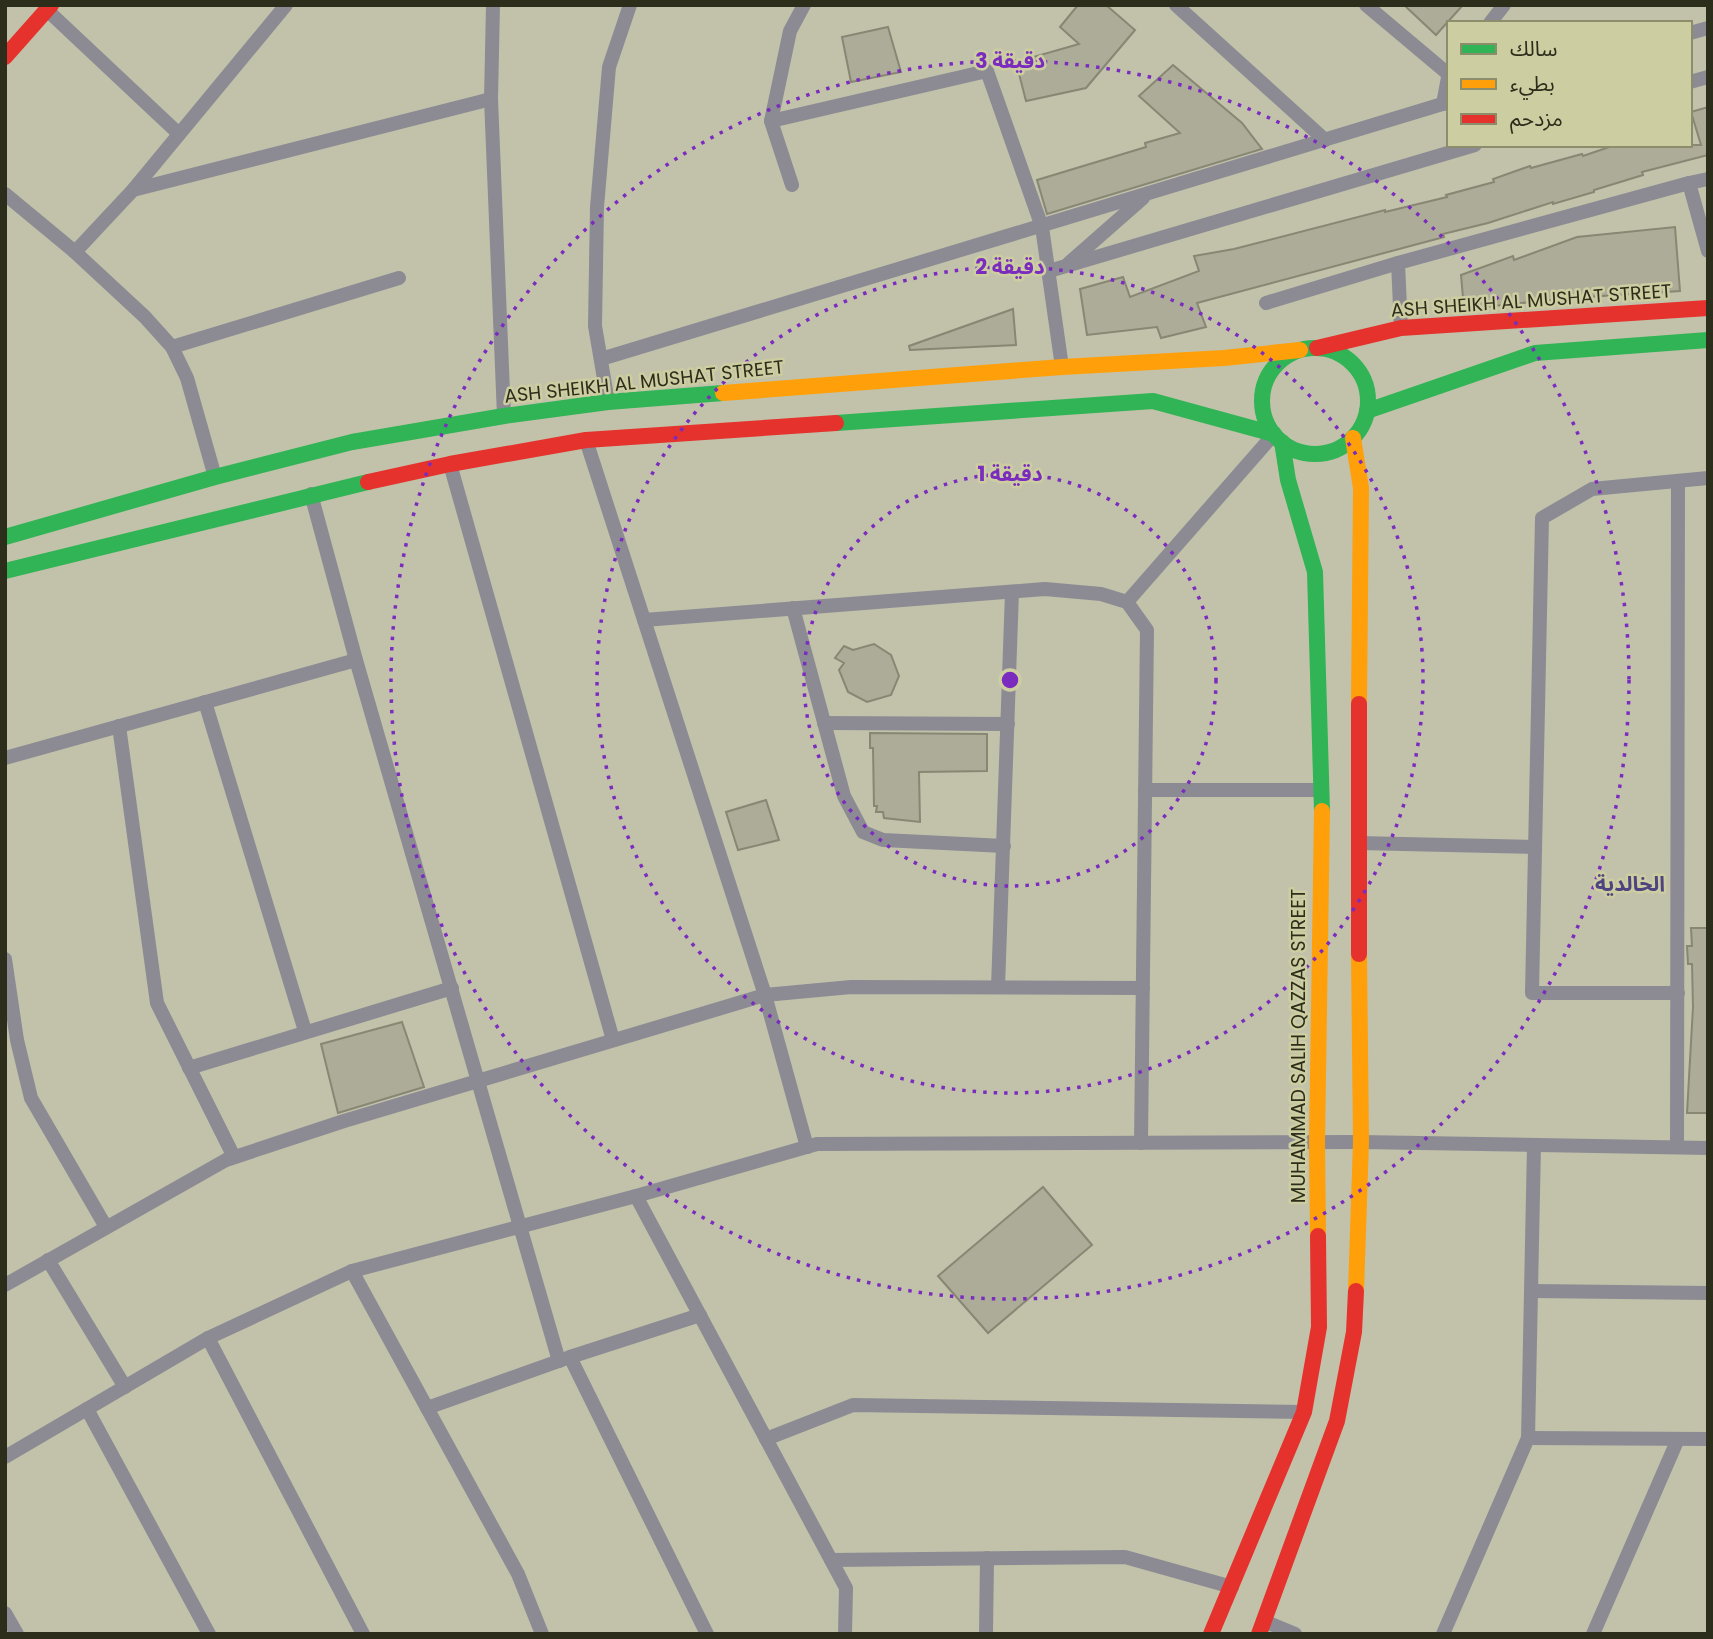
<svg xmlns="http://www.w3.org/2000/svg" width="1713" height="1639" font-family="Poppins,'Noto Sans Arabic',sans-serif">
<rect width="100%" height="100%" fill="#c2c2aa"/>
<g fill="#acac99" stroke="#878774" stroke-width="2">
<polygon points="1078,5 1106,5 1135,30 1086,88 1026,101 1016,62 1079,44 1060,27"/>
<polygon points="1404,5 1463,5 1436,35"/>
<polygon points="888,27 901,72 851,82 842,37"/>
<polygon points="1173,65 1242,123 1262,149 1047,214 1037,180 1146,147 1145,143 1180,133 1139,96"/>
<polygon points="1708,107 1708,155 1642,172 1643,175 1594,190 1594,192 1553,204 1553,202 1488,223 1443,234 1444,237 1197,303 1206,327 1161,338 1157,327 1087,335 1080,289 1123,277 1130,297 1199,271 1194,256 1234,249 1385,210 1385,212 1447,197 1446,195 1494,182 1493,179 1530,166 1531,168 1582,154 1583,156 1615,145 1701,145 1691,112"/>
<polygon points="1675,227 1680,291 1571,298 1464,309 1461,275 1513,256 1514,260 1577,237"/>
<polygon points="1013,309 1016,345 910,350 909,346"/>
<polygon points="874,644 891,655 899,676 891,695 867,702 848,692 839,670 844,663 835,658 844,646 853,650"/>
<polygon points="870,733 987,734 987,771 919,772 920,822 884,818 883,812 876,812 877,806 874,806 873,748 870,748"/>
<polygon points="766,800 779,840 738,850 726,812"/>
<polygon points="1691,928 1708,928 1708,1113 1687,1113 1693,1007 1692,964 1688,964 1687,946 1692,946"/>
<polygon points="402,1022 424,1087 338,1113 321,1044"/>
<polygon points="1043,1187 1092,1245 988,1333 938,1276"/>
</g>
<g fill="none" stroke-linecap="round" stroke-linejoin="round">
<g stroke="#8c8b94" stroke-width="14">
<polyline points="493,5 491,99 504,416"/>
<polyline points="1176,5 1325,140"/>
<polyline points="1366,5 1447,73"/>
<polyline points="47,10 179,134"/>
<polyline points="1490,23 1504,5"/>
<polyline points="1690,33 1708,28"/>
<polyline points="1690,82 1708,77"/>
<polyline points="1443,104 1449,72"/>
<polyline points="771,121 987,71 1042,227 1062,367"/>
<polyline points="1708,179 1689,183 1708,251"/>
<polyline points="792,185 771,121 790,31 804,5"/>
<polyline points="133,190 491,99"/>
<polyline points="5,194 75,252 145,317 172,347 187,378 215,477"/>
<polyline points="75,252 133,190 286,5"/>
<polyline points="1069,263 1143,198"/>
<polyline points="1049,271 1475,145"/>
<polyline points="1266,303 1398,263"/>
<polyline points="1401,328 1398,263 1689,183"/>
<polyline points="172,347 399,278"/>
<polyline points="601,359 1449,102"/>
<polyline points="608,402 595,326 597,207 609,67 630,5"/>
<polyline points="586,440 765,995 807,1147"/>
<polyline points="450,464 613,1040"/>
<polyline points="311,494 356,660 559,1361"/>
<polyline points="1127,602 1274,434"/>
<polyline points="793,608 844,796 863,832 883,840 1004,846"/>
<polyline points="644,620 1045,589 1101,594 1127,602 1147,630 1141,1143"/>
<polyline points="205,702 305,1031"/>
<polyline points="824,723 1008,724"/>
<polyline points="119,726 157,1003 234,1157"/>
<polyline points="5,758 356,660"/>
<polyline points="1145,790 1322,790"/>
<polyline points="1358,843 1535,847"/>
<polyline points="5,959 17,1040 31,1098 106,1227"/>
<polyline points="998,987 1012,592"/>
<polyline points="1678,993 1532,993 1542,518 1592,489 1708,478"/>
<polyline points="189,1068 452,988"/>
<polyline points="1677,1147 1678,481"/>
<polyline points="636,1196 846,1588 845,1634"/>
<polyline points="48,1260 125,1387"/>
<polyline points="352,1271 518,1574 542,1634"/>
<polyline points="5,1285 226,1160 344,1121 765,995 851,987 1143,988"/>
<polyline points="1532,1291 1708,1293"/>
<polyline points="208,1338 363,1634"/>
<polyline points="570,1357 707,1634"/>
<polyline points="427,1408 570,1357 700,1315"/>
<polyline points="87,1409 209,1634"/>
<polyline points="1528,1438 1708,1439"/>
<polyline points="766,1439 853,1405 1304,1412"/>
<polyline points="5,1457 208,1338 352,1271 636,1196 817,1144 1361,1142 1708,1148"/>
<polyline points="831,1560 1125,1557 1232,1587"/>
<polyline points="5,1613 17,1634"/>
<polyline points="1264,1621 1295,1634"/>
<polyline points="986,1634 987,1558"/>
<polyline points="1443,1634 1528,1438 1534,1145"/>
<polyline points="1593,1634 1678,1439"/>
</g>
<g stroke="#30b455" stroke-width="16">
<circle cx="1315" cy="401" r="53"/>
<polyline points="1367,411 1535,353 1708,340"/>
<polyline points="836,423 1153,401 1274,434"/>
<polyline points="1282,442 1288,480 1315,572 1322,811"/>
<polyline points="5,537 215,477 352,442 504,416 608,402 723,393"/>
<polyline points="5,571 368,482"/>
</g>
<g stroke="#ff9f0a" stroke-width="16">
<polyline points="723,393 1062,367 1224,358 1300,350"/>
<polyline points="1353,438 1361,488 1359,704"/>
<polyline points="1318,1236 1317,1143 1322,811"/>
<polyline points="1356,1291 1361,1142 1359,954"/>
</g>
<g stroke="#e5322d" stroke-width="16">
<polyline points="5,57 51,5"/>
<polyline points="1317,348 1401,328 1708,308"/>
<polyline points="368,482 450,464 586,440 836,423"/>
<polyline points="1359,954 1359,704"/>
<polyline points="1211,1634 1304,1412 1319,1327 1318,1236"/>
<polyline points="1259,1634 1337,1421 1354,1332 1356,1291"/>
</g>
</g>
<g fill="none" stroke="#7b2cbf" stroke-width="3.5" stroke-dasharray="3.5 7">
<circle cx="1010" cy="680" r="206"/>
<circle cx="1010" cy="680" r="413"/>
<circle cx="1010" cy="680" r="619"/>
</g>
<g text-anchor="middle" stroke-width="5" stroke-linejoin="round" paint-order="stroke">
<g font-size="19" fill="#2d2d1c" stroke="#cccda0">
<text transform="translate(1531 300) rotate(-4)" y="7">ASH SHEIKH AL MUSHAT STREET</text>
<text transform="translate(644 381) rotate(-6)" y="7">ASH SHEIKH AL MUSHAT STREET</text>
<text transform="translate(1298 1046) rotate(-90)" y="7">MUHAMMAD SALIH QAZZAS STREET</text>
</g>
<g font-size="21" font-weight="bold" fill="#4e4381" stroke="#cccda0">
<text x="1630" y="891">الخالدية</text>
</g>
</g>
<circle cx="1010" cy="680" r="10" fill="#7b2cbf" stroke="#cccda0" stroke-width="3.5"/>
<g font-size="21" text-anchor="middle" font-weight="bold" fill="#7b2cbf" stroke="#cccda0" stroke-width="5" stroke-linejoin="round" paint-order="stroke">
<text x="1010" y="68">3 دقيقة</text>
<text x="1010" y="274">2 دقيقة</text>
<text x="1010" y="481">1 دقيقة</text>
</g>
<rect width="1713" height="1639" fill="none" stroke="#2d2d1c" stroke-width="14"/>
<rect x="1447" y="21" width="245" height="126" fill="#cccda0" stroke="#8c8d6b" stroke-width="2"/>
<rect x="1461" y="44" width="35" height="10" fill="#30b455" stroke="#8c8d6b" stroke-width="2"/>
<text x="1510" y="56" font-size="21" fill="#2d2d1c">سالك</text>
<rect x="1461" y="79" width="35" height="10" fill="#ff9f0a" stroke="#8c8d6b" stroke-width="2"/>
<text x="1510" y="91" font-size="21" fill="#2d2d1c">بطيء</text>
<rect x="1461" y="114" width="35" height="10" fill="#e5322d" stroke="#8c8d6b" stroke-width="2"/>
<text x="1510" y="126" font-size="21" fill="#2d2d1c">مزدحم</text>
</svg>
